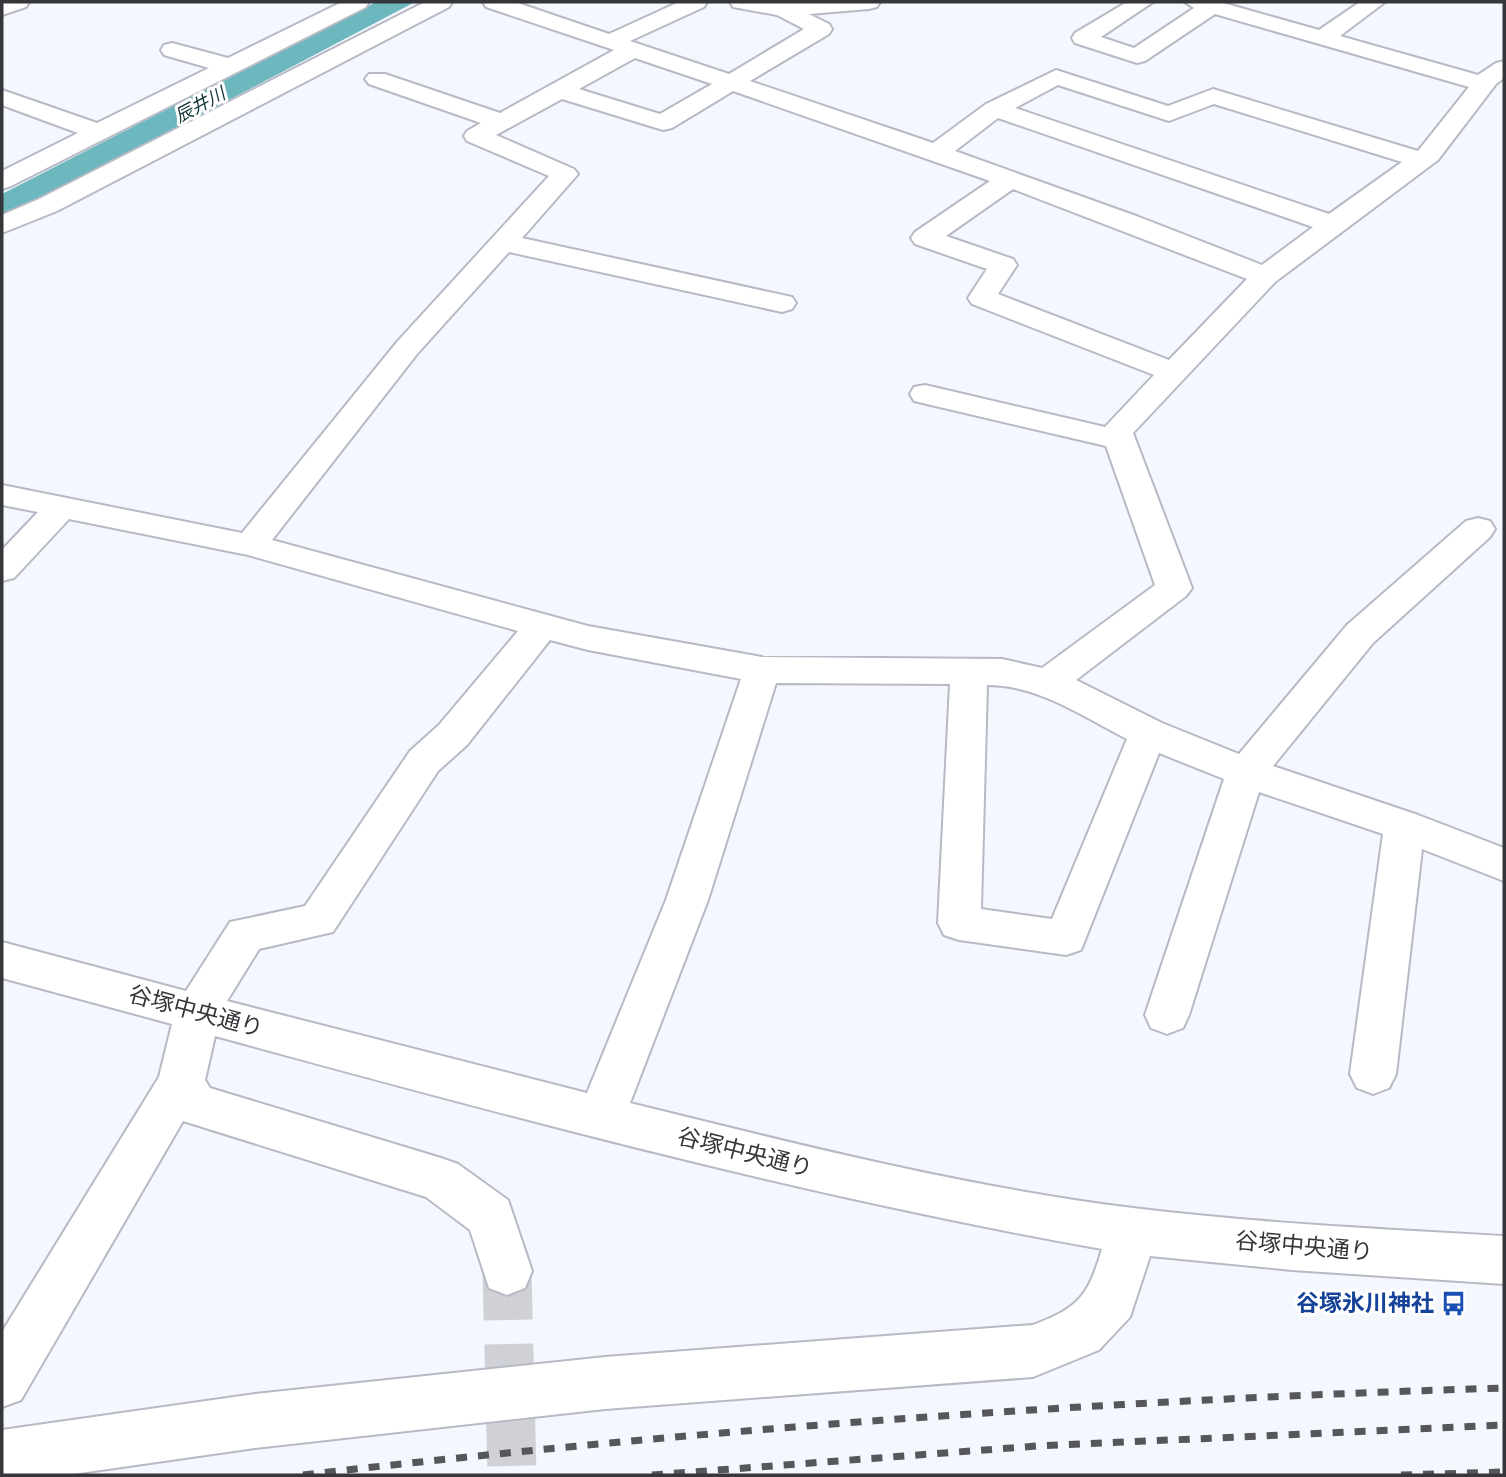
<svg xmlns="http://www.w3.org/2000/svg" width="1506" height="1477" font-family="'Golos Text','Noto Sans JP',sans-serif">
<rect width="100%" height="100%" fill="#f5f7fe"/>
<polygon fill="#6db8bf" points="376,2 415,2 43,198 2,214 2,194"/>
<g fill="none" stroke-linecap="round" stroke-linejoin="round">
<polyline stroke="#cfd1d7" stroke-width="49" stroke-dasharray="49 24" stroke-linecap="butt" points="507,1271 512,1475"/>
<defs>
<g id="minor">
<polygon points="2,2 29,2 26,7 2,15"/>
<polygon points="342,2 369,2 366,7 11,186 2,189 2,171 78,133 2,105 2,90 97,123 209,68 164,55 161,50 164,45 172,43 228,58"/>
<polygon points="425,2 452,2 449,7 57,211 2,233 2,215 39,199"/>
<path d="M 483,2 L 515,2 L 609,34 L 679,2 L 707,2 L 704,7 L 630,41 L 729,74 L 804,29 L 777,15 L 733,7 L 730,2 L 880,2 L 877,7 L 869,9 L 809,14 L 829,24 L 832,29 L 829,34 L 750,81 L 933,143 L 986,104 L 1056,70 L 1168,106 L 1213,89 L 1418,151 L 1469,87 L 1215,14 L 1145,61 L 1137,63 L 1075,43 L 1072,38 L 1075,33 L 1127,2 L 1153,2 L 1101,37 L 1134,48 L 1194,8 L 1185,2 L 1220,2 L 1319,30 L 1360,2 L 1385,2 L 1340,36 L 1478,75 L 1496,63 L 1504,61 L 1504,78 L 1496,84 L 1438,160 L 1275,282 L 1133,433 L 1192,588 L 1186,596 L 1076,680 L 1162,723 L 1239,754 L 1347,625 L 1466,521 L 1478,518 L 1490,521 L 1495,529 L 1490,537 L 1373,643 L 1273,766 L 1418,815 L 1504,848 L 1504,881 L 1422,849 L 1396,1074 L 1389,1088 L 1373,1094 L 1357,1088 L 1350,1074 L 1383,834 L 1259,792 L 1189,1015 L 1183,1028 L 1167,1034 L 1151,1028 L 1145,1015 L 1224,779 L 1159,753 L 1081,950 L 1066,955 L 959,940 L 944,935 L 938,923 L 950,684 L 776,683 L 708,900 L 630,1103 C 796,1144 964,1187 1133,1208 C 1256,1223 1380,1229 1504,1236 L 1504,1284 L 1292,1270 L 1150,1256 L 1130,1317 L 1099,1350 L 1033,1377 L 605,1409 L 255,1448 L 66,1475 L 2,1475 L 2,1430 L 255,1394 L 605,1357 L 1033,1325 C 1080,1307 1088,1296 1102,1249 C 802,1196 508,1116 215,1036 L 205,1080 L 210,1088 L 441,1158 L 458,1164 L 508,1200 L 532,1271 L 525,1288 L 507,1295 L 489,1288 L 470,1230 L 426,1197 L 183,1121 L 21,1400 L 2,1407 L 2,1332 L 159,1077 L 172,1024 L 2,978 L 2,942 L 186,991 L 230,922 L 305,906 L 410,751 L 439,725 L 518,631 L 248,555 L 69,519 L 14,578 L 2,581 L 2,550 L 38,512 L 2,505 L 2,485 L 242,533 L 397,342 L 549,176 L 467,141 L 464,136 L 467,131 L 481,123 L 369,84 L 365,79 L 369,74 L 385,74 L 500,113 L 614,50 L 486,7 ZM 635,58 L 712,84 L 660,114 L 579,89 ZM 1058,85 L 1169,121 L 1214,104 L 1402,162 L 1329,214 L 1015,108 ZM 733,91 L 990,181 L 915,232 L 911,238 L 915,244 L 987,269 L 968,298 L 972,304 L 1154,375 L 1105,427 L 925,385 L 914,387 L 910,394 L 914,401 L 1106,446 L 1155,585 L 1042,668 L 1002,659 L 762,657 L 588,626 L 272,540 L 417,354 L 509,252 L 782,312 L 792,309 L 796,303 L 792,297 L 522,238 L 578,174 L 574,169 L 496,135 L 562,99 L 663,130 L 672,128 ZM 998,118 L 1313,227 L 1262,265 L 1139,217 L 955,151 ZM 1013,189 L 1247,279 L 1169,360 L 998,294 L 1017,265 L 1013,259 L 946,236 ZM 550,640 L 588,650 L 741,679 L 666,900 L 587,1093 L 227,1001 L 259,949 L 333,932 L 438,771 L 467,745 ZM 987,685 C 1038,685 1082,716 1127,739 L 1052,919 L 981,909 Z"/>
</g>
</defs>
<use href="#minor" stroke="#b7b9c5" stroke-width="4"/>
<use href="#minor" fill="#fff" fill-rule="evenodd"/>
<g stroke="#55575b" stroke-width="7" stroke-dasharray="11 11" stroke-linecap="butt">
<path d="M 303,1475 C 702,1429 1102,1400 1504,1388"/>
<polyline points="652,1475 1037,1446 1504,1425"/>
<polyline points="1401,1475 1504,1472"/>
</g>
</g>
<defs>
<symbol id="bus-bare" viewBox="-9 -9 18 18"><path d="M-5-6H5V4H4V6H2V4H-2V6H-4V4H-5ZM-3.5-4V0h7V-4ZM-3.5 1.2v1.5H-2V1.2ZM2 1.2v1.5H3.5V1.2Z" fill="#1a4fb4" stroke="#fff" stroke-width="2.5" paint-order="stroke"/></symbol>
</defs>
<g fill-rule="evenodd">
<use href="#bus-bare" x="1436" y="1286" width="35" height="35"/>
</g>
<g text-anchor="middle" stroke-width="6" stroke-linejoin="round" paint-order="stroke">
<g font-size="18" font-style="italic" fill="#103539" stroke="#fff">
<text transform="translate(200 105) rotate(-28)" y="6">辰井川</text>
</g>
<g font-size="23" fill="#36373b" stroke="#fff">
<text transform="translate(196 1011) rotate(15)" y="8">谷塚中央通り</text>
<text transform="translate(745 1152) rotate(14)" y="8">谷塚中央通り</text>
<text transform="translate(1304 1246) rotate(5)" y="8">谷塚中央通り</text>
</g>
<g font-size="23" font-weight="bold" fill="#164399" stroke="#fff" text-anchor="end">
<text x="1434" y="1311">谷塚氷川神社</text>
</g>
</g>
<rect width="1506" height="1477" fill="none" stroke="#36373b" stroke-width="7"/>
</svg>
